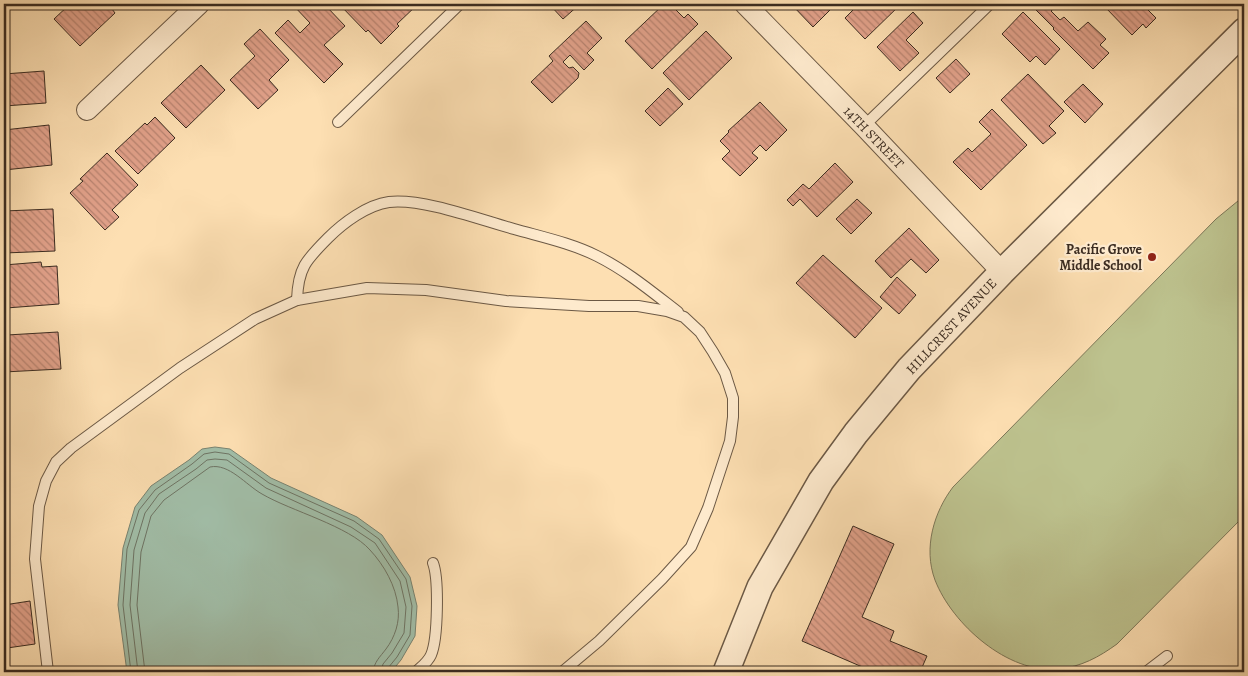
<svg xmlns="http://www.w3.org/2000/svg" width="1248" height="676" font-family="Alegreya,serif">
<defs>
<pattern id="building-back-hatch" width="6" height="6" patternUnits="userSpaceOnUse" patternTransform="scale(1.25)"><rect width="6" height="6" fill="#e1a18a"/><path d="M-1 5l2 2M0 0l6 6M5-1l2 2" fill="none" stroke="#b88370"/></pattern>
</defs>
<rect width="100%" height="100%" fill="#fddfb2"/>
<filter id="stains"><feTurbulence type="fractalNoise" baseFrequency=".004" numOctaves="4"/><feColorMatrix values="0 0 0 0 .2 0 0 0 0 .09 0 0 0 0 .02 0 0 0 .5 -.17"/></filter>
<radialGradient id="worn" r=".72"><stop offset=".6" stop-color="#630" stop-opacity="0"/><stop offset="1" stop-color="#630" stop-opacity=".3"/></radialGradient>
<path fill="#bdc28e" stroke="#7c7758" d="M 1244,196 L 1244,516 L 1117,644 C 1099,657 1081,667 1058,669 C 1008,674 952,624 935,580 C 923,548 934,512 953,487 L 1216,219 Z"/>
<polygon fill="#a1bda7" stroke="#788371" points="215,447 230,449 271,478 357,517 382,535 410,577 417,606 415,636 401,660 391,672 127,672 118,605 123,548 135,507 151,486 189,460 202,449"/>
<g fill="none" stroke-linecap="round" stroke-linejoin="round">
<g stroke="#6e7464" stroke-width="1">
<polyline points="131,672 123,605 127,549 139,510 155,490 192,464 204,454 215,452 229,454 269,483 354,521 379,539 406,579 412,606 410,635 397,657 388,668 387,672"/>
<polyline points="138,672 130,605 134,550 145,513 159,494 196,469 207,460 215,459 227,460 266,488 351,527 375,543 400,581 406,607 404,633 392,653 383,664 381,672"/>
<path d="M 145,672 L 137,605 L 141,552 L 151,516 L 164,500 L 210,467 C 229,463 246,485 262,494 C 291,511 349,526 370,550 C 384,565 396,586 398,607 C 400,622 395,637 386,649 C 380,657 374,662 373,672"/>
</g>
</g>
<g fill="url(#building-back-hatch)" stroke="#3b2c21">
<polygon points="70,4 117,4 112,9 115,13 80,46 54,19"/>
<polygon points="292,4 328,4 326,6 345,26 324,45 343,64 324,83 275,33 288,20 300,33 310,23"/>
<polygon points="339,4 418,4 397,24 399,26 381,44 368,30 366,32"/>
<polygon points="549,4 580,4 563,19"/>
<polygon points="664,4 670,4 684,18 688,14 698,24 652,69 625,41"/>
<polygon points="791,4 836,4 813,27"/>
<polygon points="859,4 901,4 865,39 845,18"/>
<polygon points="1030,4 1059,4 1051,11 1060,20 1064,17 1078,31 1088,22 1106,39 1100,45 1109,53 1093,69 1053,29 1054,28"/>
<polygon points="1096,4 1142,4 1156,18 1146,28 1143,24 1132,35 1105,7 1102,10"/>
<polygon points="913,12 923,23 906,40 919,53 900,71 877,47"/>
<polygon points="1023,12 1060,49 1045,65 1036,56 1030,62 1002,34"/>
<polygon points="586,21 602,38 587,53 594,60 584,70 570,55 563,62 569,68 573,67 579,73 578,78 552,103 531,82 553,61 549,56"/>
<polygon points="260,29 289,60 269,80 278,90 258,109 230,80 255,56 244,44"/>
<polygon points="706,31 732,58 689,100 663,73"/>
<polygon points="956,59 970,74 950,93 936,78"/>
<polygon points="201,65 225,90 186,128 161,103"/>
<polygon points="44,71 46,103 4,106 4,74"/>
<polygon points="1028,74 1064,111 1049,126 1056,133 1043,144 1001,100"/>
<polygon points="1083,84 1103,104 1085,123 1064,102"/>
<polygon points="668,88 683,104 660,126 645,111"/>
<polygon points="760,102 787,130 766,151 760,145 752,153 758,158 740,176 722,159 730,151 720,141 729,132 728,131"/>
<polygon points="992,109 1027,145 981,190 953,162 968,148 972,152 991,134 979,122"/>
<polygon points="155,117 175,138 138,174 115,151 145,123 147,125"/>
<polygon points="49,125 52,165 4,170 4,130"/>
<polygon points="107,153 138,185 112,210 119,217 105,230 70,193 83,181 80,179"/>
<polygon points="835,163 853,182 817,217 800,199 793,206 787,200 803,184 809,189"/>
<polygon points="857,199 872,213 851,234 836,219"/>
<polygon points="53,209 55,251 4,253 4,211"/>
<polygon points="909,228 939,260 926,273 911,259 891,278 875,261"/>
<polygon points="823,255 882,308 855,338 796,283"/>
<polygon points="41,262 42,267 57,266 59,304 6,308 6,321 4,321 4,265"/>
<polygon points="897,277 916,295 899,314 880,297"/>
<polygon points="4,330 6,330 7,335 58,332 61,369 4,372"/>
<polygon points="853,526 894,544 862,617 894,631 890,641 927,656 920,672 874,672 802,641"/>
<polygon points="30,601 35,644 7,648 4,623 4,605"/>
</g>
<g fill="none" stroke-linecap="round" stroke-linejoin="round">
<defs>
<g id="service">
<polyline points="338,122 460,4"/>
<polyline points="864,126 990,4"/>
<path d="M 297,300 C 298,268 306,260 328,238 C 343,223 367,205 389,202 C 423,198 481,220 514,229 C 542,237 571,243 597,256 C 627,271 652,292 678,312"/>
<polyline points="48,672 35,559 39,506 46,481 56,462 71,448 180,368 255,319 297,300 367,288 426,290 506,301 589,306 638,306 667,311 684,317 700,332 713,352 725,373 733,398 733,417 730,441 708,508 691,547 662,579 599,641 562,672"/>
<path d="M 416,672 C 421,667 428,662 431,655 C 438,639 439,579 433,563"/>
<polyline points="1146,672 1167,656"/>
</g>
<g id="minor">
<polyline points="745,4 864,126 1002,272"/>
<polyline points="87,110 199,4"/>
</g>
<polyline id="tertiary" points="726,672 760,587 821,481 856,433 909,369 1002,272 1244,31"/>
</defs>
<use href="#service" stroke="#6c5945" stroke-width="12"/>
<use href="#minor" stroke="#6c5945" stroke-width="22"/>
<use href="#tertiary" stroke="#6c5945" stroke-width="28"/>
<use href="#service" stroke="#feeacd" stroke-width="10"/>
<use href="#minor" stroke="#feeacd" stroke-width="20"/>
<use href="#tertiary" stroke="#feeacd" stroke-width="25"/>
</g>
<circle fill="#8f2418" stroke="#feeacd" stroke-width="2" cx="1152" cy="257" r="5"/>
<g text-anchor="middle" stroke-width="4.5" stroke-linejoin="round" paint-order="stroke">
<g font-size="14" fill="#3b2c21" stroke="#feeacd">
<text transform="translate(874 137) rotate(46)" y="5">14TH STREET</text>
<text transform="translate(951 326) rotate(-47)" y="5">HILLCREST AVENUE</text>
</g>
<g font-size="14" font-weight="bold" fill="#3b2c21" stroke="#feeacd" text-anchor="end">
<text x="1142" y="254">Pacific Grove<tspan x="1142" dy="16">Middle School</tspan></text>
</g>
</g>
<rect width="1248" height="676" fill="none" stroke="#fddfb2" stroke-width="20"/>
<rect x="5" y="5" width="1238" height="666" fill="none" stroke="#3b2c21" stroke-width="2.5"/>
<rect x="10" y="10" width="1228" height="656" fill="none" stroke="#3b2c21"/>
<rect width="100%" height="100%" filter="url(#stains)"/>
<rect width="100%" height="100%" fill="url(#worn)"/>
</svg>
